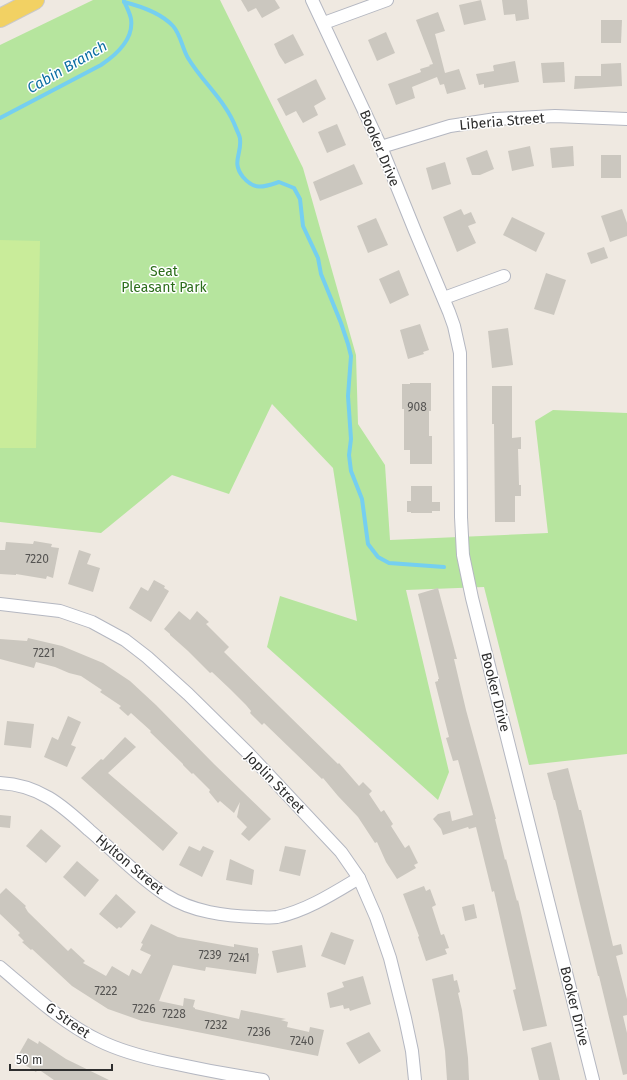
<svg xmlns="http://www.w3.org/2000/svg" width="627" height="1080" font-family="'Fira Sans',sans-serif">
<rect width="100%" height="100%" fill="#efe9e1"/>
<polygon fill="#b6e59e" points="93,0 220,0 303,168 356,355 358,424 385,465 390,540 548,533 535,421 553,410 627,413 627,754 529,765 484,587 406,590 449,772 438,800 267,647 280,596 357,621 333,468 272,404 229,494 172,475 101,533 0,522 0,45"/>
<polygon fill="#c9ec9a" points="0,240 40,241 36,448 0,448"/>
<g fill="none" stroke-linecap="round" stroke-linejoin="round">
<g stroke="#75cff0" stroke-width="4">
<path d="M 124,2 C 140,6 161,13 173,26 C 181,35 182,48 188,58 C 203,83 226,101 236,128 C 237,131 240,136 240,139 C 242,154 231,162 243,177 C 255,191 264,187 279,182 L 294,188 L 300,199 L 303,226 L 318,258 L 321,274 L 341,323 L 348,344 L 351,356 L 348,396 L 351,439 L 349,455 L 351,471 L 362,499 L 368,544 L 378,557 L 389,563 L 444,567"/>
<path d="M 0,118 L 101,65 C 116,55 134,39 131,19 C 130,13 126,6 124,1"/>
</g>
</g>
<g fill="#cbc7bf">
<polygon points="241,0 275,0 280,8 262,18 256,8 248,12"/>
<polygon points="481,0 486,20 464,25 459,5"/>
<polygon points="502,0 527,0 529,19 516,21 515,14 504,15"/>
<polygon points="438,12 445,31 435,34 445,73 459,69 466,89 447,94 444,84 440,85 437,77 412,87 415,98 396,105 388,84 421,72 420,69 430,66 429,65 433,64 416,20"/>
<polygon points="601,20 622,20 621,43 601,43"/>
<polygon points="386,32 395,53 377,61 368,40"/>
<polygon points="293,34 304,55 285,64 279,55 274,44"/>
<polygon points="515,61 519,82 484,88 484,84 479,85 476,74 494,71 493,66 494,65"/>
<polygon points="564,62 565,82 543,83 541,63"/>
<polygon points="621,63 622,86 574,89 575,76 601,76 601,64"/>
<polygon points="316,79 326,99 314,106 318,115 303,123 296,111 286,116 277,99"/>
<polygon points="337,124 346,145 327,153 318,132"/>
<polygon points="530,146 534,166 512,171 508,151"/>
<polygon points="573,146 574,166 552,168 550,148"/>
<polygon points="487,150 494,169 480,175 472,175 466,158"/>
<rect x="601" y="155" width="20" height="23"/>
<polygon points="445,162 451,184 432,190 426,168"/>
<polygon points="354,164 363,184 320,201 313,182"/>
<polygon points="461,209 464,215 471,212 476,223 468,226 476,243 457,252 443,217"/>
<polygon points="622,209 627,223 627,236 610,242 601,216"/>
<polygon points="512,217 545,233 536,252 503,235"/>
<polygon points="376,218 388,245 368,253 357,226"/>
<polygon points="604,247 608,258 591,264 587,253"/>
<polygon points="399,270 409,295 390,304 379,279"/>
<polygon points="546,273 566,280 554,315 534,309"/>
<polygon points="420,324 429,350 423,352 424,354 408,359 400,330"/>
<polygon points="508,328 513,365 492,368 488,331"/>
<polygon points="410,383 431,383 431,411 429,411 429,436 432,436 432,464 410,464 410,450 404,450 404,409 402,409 402,384 410,384"/>
<polygon points="492,386 512,386 512,438 521,437 521,449 518,449 519,485 521,485 521,496 515,496 515,522 495,522 494,424 492,424"/>
<polygon points="411,486 432,486 432,502 440,502 440,511 432,511 432,513 411,513 411,512 407,512 407,501 411,501"/>
<polygon points="34,541 52,544 51,547 59,548 53,578 47,576 46,579 16,574 16,575 0,574 0,550 5,550 6,542 33,544"/>
<polygon points="79,550 91,554 87,564 100,568 93,592 68,584"/>
<polygon points="154,580 165,586 164,588 169,591 151,622 129,608 141,587 148,591"/>
<polygon points="438,588 457,659 454,659 466,710 496,819 495,819 505,860 506,859 517,901 518,900 547,1026 523,1031 513,990 516,989 494,891 492,892 476,827 469,829 468,827 443,835 441,829 433,819 438,814 450,811 452,821 473,815 458,760 453,761 446,738 449,737 435,682 438,681 438,679 439,679 418,594"/>
<polygon points="179,611 190,620 197,611 209,622 206,624 229,647 224,652 338,764 339,763 359,786 363,782 372,791 369,794 381,812 384,810 393,824 391,826 405,848 409,845 418,863 414,865 416,868 397,879 386,862 377,842 375,843 358,817 338,796 323,778 322,779 264,723 262,725 250,713 251,711 246,705 230,689 212,672 210,673 188,651 170,635 170,634 164,629"/>
<polygon points="28,638 62,646 103,663 130,681 156,705 214,764 271,819 249,841 241,834 247,827 237,817 240,802 234,813 220,801 218,803 209,792 210,790 193,773 192,774 183,765 183,764 150,732 151,731 131,713 128,716 119,708 121,706 100,692 102,690 81,676 69,673 55,667 36,662 34,668 0,659 0,639 27,641"/>
<polygon points="68,716 81,722 71,745 76,747 67,767 44,757 52,737 58,740"/>
<polygon points="7,721 34,724 31,748 4,745"/>
<polygon points="125,737 136,747 108,773 178,833 163,851 81,778 101,759 103,760"/>
<polygon points="568,768 579,810 581,810 613,946 621,944 623,954 616,956 627,999 627,1015 623,1016 627,1033 627,1074 623,1075 599,976 598,976 580,904 555,800 554,800 547,773"/>
<polygon points="0,815 11,816 10,828 0,827"/>
<polygon points="41,829 61,846 46,863 26,846"/>
<polygon points="189,846 200,851 203,846 214,851 202,877 179,865"/>
<polygon points="285,846 306,850 300,876 279,871"/>
<polygon points="230,859 254,870 252,885 226,880"/>
<polygon points="77,861 99,880 85,897 63,877"/>
<polygon points="424,886 426,891 430,889 436,905 432,907 441,935 444,934 449,948 445,949 447,954 426,961 418,937 419,936 403,894"/>
<polygon points="6,888 26,906 25,907 28,912 68,951 71,948 85,961 83,963 106,976 112,966 129,976 132,969 141,974 151,955 140,950 143,944 141,943 151,924 178,937 234,947 234,944 258,948 258,954 259,953 256,974 206,967 205,971 173,965 159,1001 183,1006 184,998 195,1000 193,1007 195,1008 195,1009 239,1019 241,1010 286,1019 281,1020 288,1022 287,1027 309,1032 310,1027 324,1030 318,1056 142,1021 108,1009 72,986 32,949 31,950 22,942 24,941 18,935 20,933 0,914 0,894"/>
<polygon points="116,894 136,912 121,928 119,927 117,929 99,914"/>
<polygon points="474,904 477,918 465,921 462,907"/>
<polygon points="331,932 354,940 345,965 321,956"/>
<polygon points="302,945 306,967 277,973 272,951"/>
<polygon points="453,974 454,981 457,980 460,992 458,993 462,1010 468,1058 469,1080 447,1080 445,1051 439,1014 432,979"/>
<polygon points="363,976 371,1004 350,1011 349,1008 344,1009 343,1005 330,1008 327,993 344,987 342,982"/>
<polygon points="369,1032 381,1051 359,1064 346,1043"/>
<polygon points="28,1038 38,1044 39,1041 66,1059 109,1080 54,1080 38,1069 36,1072 16,1059"/>
<polygon points="551,1042 560,1080 539,1080 531,1048"/>
</g>
<g fill="none" stroke-linecap="round" stroke-linejoin="round">
<defs>
<g id="street">
<polyline points="312,0 381,147 415,231 449,312 454,326 460,353 461,517 463,555 472,598 593,1080"/>
<polyline points="324,23 387,0"/>
<polyline points="381,147 450,126 496,119 555,116 627,119"/>
<polyline points="444,298 504,276"/>
<polyline points="0,604 60,611 92,622 125,640 147,657 188,694 248,753 341,852 359,878 376,917 390,958 405,1018 412,1051 415,1080"/>
<path d="M 0,783 C 39,785 62,805 89,830 C 114,851 138,877 166,895 C 192,912 225,916 256,917 C 263,917 270,918 277,917 C 306,911 334,893 359,878"/>
<path d="M 0,967 C 31,993 61,1022 98,1040 C 120,1051 143,1057 167,1062 C 199,1069 231,1075 263,1080"/>
</g>
<polyline id="primary" points="0,18 35,0"/>
</defs>
<use href="#street" stroke="#b4b7c1" stroke-width="14"/>
<use href="#primary" stroke="#c9c9c9" stroke-width="20"/>
<use href="#street" stroke="#fff" stroke-width="12"/>
<use href="#primary" stroke="#f2d163" stroke-width="18"/>
</g>
<g text-anchor="middle" stroke-width="3" stroke-linejoin="round" paint-order="stroke">
<g font-size="12" fill="#555452">
<text x="417" y="411">908</text>
<text x="37" y="563">7220</text>
<text x="44" y="657">7221</text>
<text x="210" y="959">7239</text>
<text x="239" y="962">7241</text>
<text x="106" y="995">7222</text>
<text x="144" y="1013">7226</text>
<text x="174" y="1018">7228</text>
<text x="216" y="1029">7232</text>
<text x="259" y="1036">7236</text>
<text x="302" y="1045">7240</text>
</g>
<g font-size="14" fill="#2e2e2e" stroke="#fff">
<text transform="translate(502 121) rotate(-5)" y="5">Liberia Street</text>
<text transform="translate(380 148) rotate(67)" y="5">Booker Drive</text>
<text transform="translate(496 692) rotate(76)" y="5">Booker Drive</text>
<text transform="translate(275 782) rotate(46)" y="5">Joplin Street</text>
<text transform="translate(130 864) rotate(40)" y="5">Hylton Street</text>
<text transform="translate(575 1006) rotate(76)" y="5">Booker Drive</text>
<text transform="translate(68 1020) rotate(35)" y="5">G Street</text>
</g>
<g font-size="14" fill="#2c6e1b" stroke="#fff">
<text x="164" y="276">Seat<tspan x="164" dy="16">Pleasant Park</tspan></text>
</g>
<g font-size="15" font-style="italic" fill="#0d6fa3" stroke="#fff">
<text transform="translate(67 67) rotate(-30)" y="5">Cabin Branch</text>
</g>
</g>
<path d="M10 1064v6h102v-6" fill="none" stroke="#2e2e2e" stroke-width="2"/>
<text x="16" y="1064" font-size="12" fill="#2e2e2e" stroke="#ffffff" stroke-width="3" paint-order="stroke">50 m</text>
</svg>
